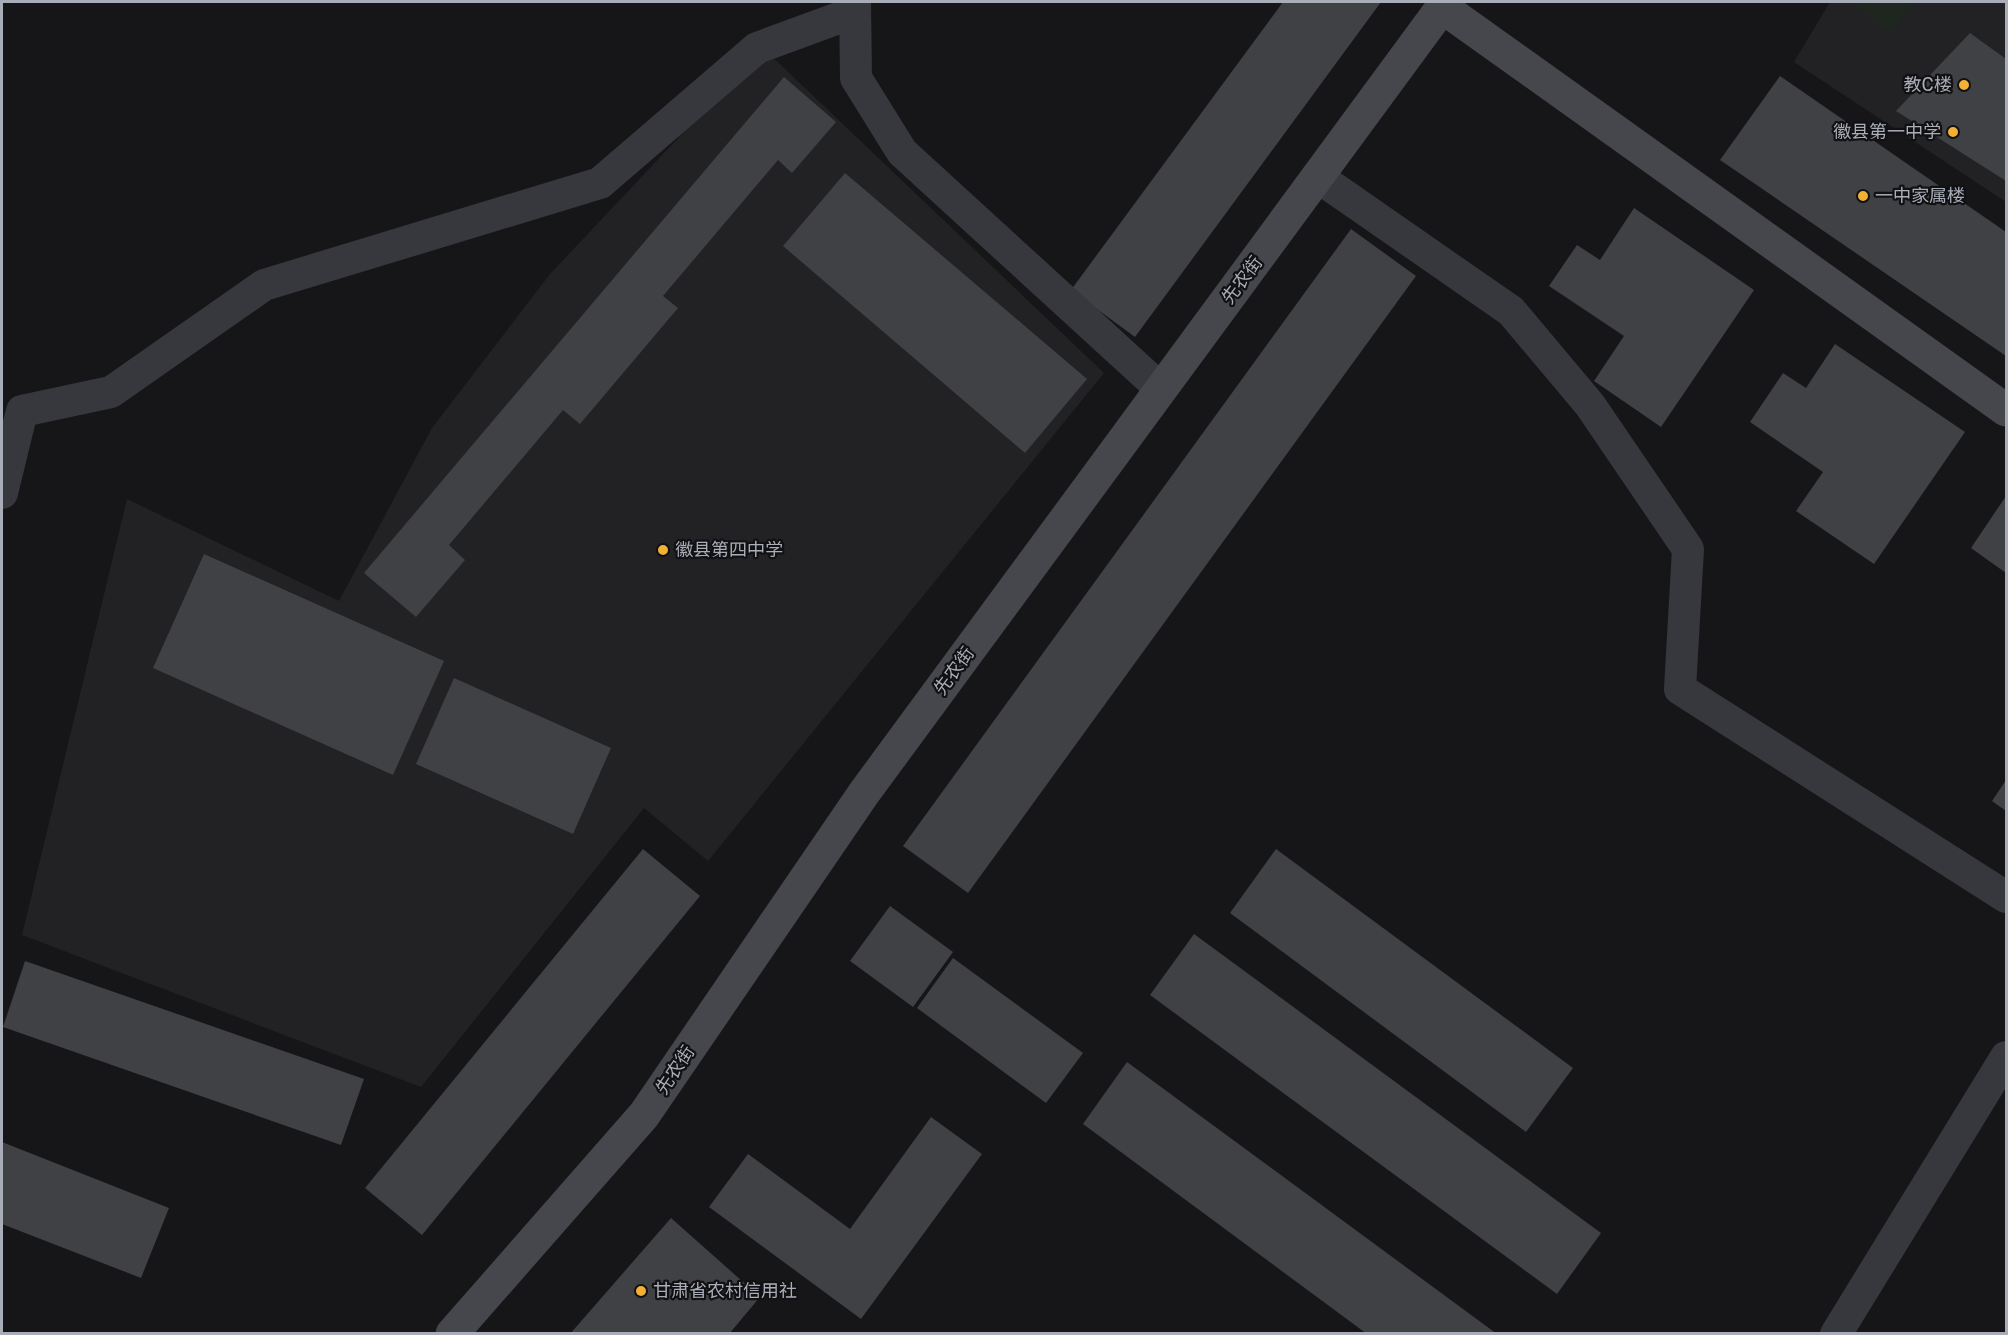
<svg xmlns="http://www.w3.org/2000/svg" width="2008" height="1335" font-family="'Public Sans','Noto Sans SC',sans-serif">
<rect width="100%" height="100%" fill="#161618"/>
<g fill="#222225">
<polygon points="1830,2 2006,2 2006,202 1794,62"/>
<polygon points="763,48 1104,373 708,861 644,808 421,1087 22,935 127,499 339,601 432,428 550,274"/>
</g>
<polygon fill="#1e261f" points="1849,2 1913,2 1891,36"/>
<g fill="#404145">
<polygon points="1283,2 1381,2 1135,337 1071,290"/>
<polygon points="1970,33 2006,59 2006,181 1896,111"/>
<polygon points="1780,76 2006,232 2006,356 1720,160"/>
<polygon points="784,77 836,122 792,173 778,160 663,296 678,308 580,424 563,410 449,545 465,560 416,617 364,573"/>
<polygon points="845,173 1087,379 1025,453 783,246"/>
<polygon points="1634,208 1754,290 1661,427 1594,381 1624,336 1549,286 1577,245 1600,260"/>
<polygon points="1351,229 1416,276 968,893 903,846"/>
<polygon points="1835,344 1965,432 1874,564 1796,511 1823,472 1750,422 1783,373 1806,388"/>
<polygon points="2006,496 2006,573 1971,548"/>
<polygon points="204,554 444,661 393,775 153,668"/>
<polygon points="454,678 611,748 573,834 416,764"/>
<polygon points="2006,780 2006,811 1992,801"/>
<polygon points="643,849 700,896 422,1235 365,1188"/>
<polygon points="1276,849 1573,1068 1526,1132 1230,913"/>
<polygon points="890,906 953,952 913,1007 850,961"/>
<polygon points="1194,934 1601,1233 1557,1294 1150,995"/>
<polygon points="953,958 1083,1053 1046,1103 917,1008"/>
<polygon points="25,961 364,1079 341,1145 3,1027"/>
<polygon points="1127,1062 1497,1334 1367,1334 1083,1124"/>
<polygon points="931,1117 982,1154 861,1319 709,1207 748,1154 850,1229"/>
<polygon points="2,1142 169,1208 141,1278 2,1224"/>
<polygon points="671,1218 760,1297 729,1334 570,1334"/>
</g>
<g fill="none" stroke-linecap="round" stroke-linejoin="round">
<g stroke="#37383d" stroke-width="32">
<polyline points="855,2 856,78 902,152 1161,389"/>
<polyline points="1318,177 1511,311 1590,405 1688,549 1680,689 2006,897"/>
<polyline points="2,493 22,411 111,392 264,285 600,183 757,48 855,12"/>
<polyline points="1836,1334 2006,1057"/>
</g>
<g stroke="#45474d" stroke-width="33">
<polyline points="1442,7 2006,410"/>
<polyline points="452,1334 644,1115 864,793 1446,2"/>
</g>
</g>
<g fill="#f2b134" stroke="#111113" stroke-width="2">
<circle cx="1964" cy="85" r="6"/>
<circle cx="1953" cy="132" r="6"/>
<circle cx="1863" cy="196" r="6"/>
<circle cx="663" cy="550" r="6"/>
<circle cx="641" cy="1291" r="6"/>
</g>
<g text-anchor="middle" stroke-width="4.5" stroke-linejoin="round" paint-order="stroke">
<g font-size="18" fill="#a8adb8" stroke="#111113" text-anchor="start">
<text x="1952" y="91" text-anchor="end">教C楼</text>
<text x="1941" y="138" text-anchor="end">徽县第一中学</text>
<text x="1875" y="202">一中家属楼</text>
<text x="675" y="556">徽县第四中学</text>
<text x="653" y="1297">甘肃省农村信用社</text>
</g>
<g font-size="18" fill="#a8adb8" stroke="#111113">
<text transform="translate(1242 280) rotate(-53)" y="6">先农街</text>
<text transform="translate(954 671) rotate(-54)" y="6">先农街</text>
<text transform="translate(675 1070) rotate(-56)" y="6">先农街</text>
</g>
</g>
<rect width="2008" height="1335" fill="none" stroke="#a8adb8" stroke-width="6"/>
</svg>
